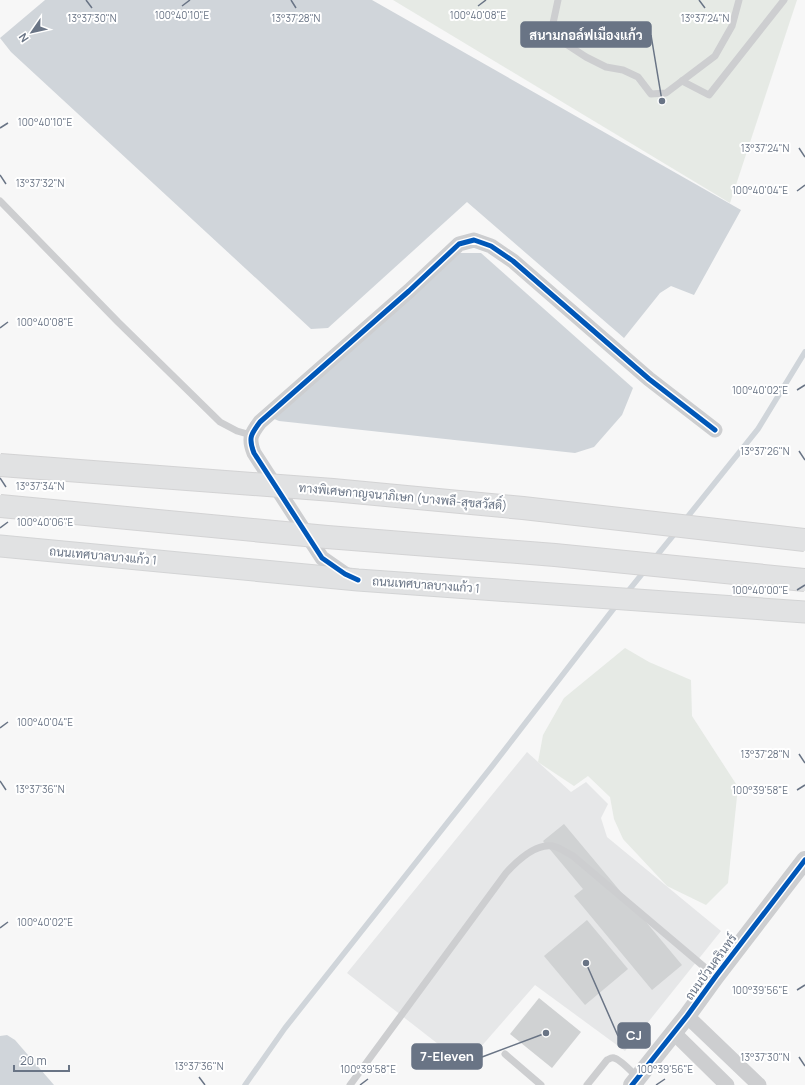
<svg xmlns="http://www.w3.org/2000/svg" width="805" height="1085" font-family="Manrope,Sarabun,sans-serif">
<rect width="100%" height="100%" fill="#f7f7f7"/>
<polygon fill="#e6e7e8" points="527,752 571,792 586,782 608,804 601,818 607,837 721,931 625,1051 535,985 465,1065 347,973"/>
<g fill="#e6eae5">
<polygon points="393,0 797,0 730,203"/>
<polygon points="625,648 649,662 691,680 692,716 738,787 728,883 706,905 667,886 623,839 614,819 610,797 588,776 574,786 538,762 543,735 564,698"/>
</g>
<g fill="#d0d5da">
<polygon points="45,0 372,0 741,210 694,295 671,286 660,293 624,338 467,202 328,328 311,329 11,52 0,38"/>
<polygon points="459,253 481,253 633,388 622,415 594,447 575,453 279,421 272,418"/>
<polygon points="7,1035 15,1040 54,1085 0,1085 0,1036"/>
</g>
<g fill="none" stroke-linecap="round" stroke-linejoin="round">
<g stroke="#d0d5da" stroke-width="5.5">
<polyline points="685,520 758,429 805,352"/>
<polyline points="654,559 676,532"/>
<polyline points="625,595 646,569"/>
<polyline points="245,1085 285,1028 493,765 618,603"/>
</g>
</g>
<g fill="#d0d2d3">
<polygon points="564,824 682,965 652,990 574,896 583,889 543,841"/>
<polygon points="587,920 628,969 585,1005 544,956"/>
<polygon points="539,998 581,1032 552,1068 510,1034"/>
</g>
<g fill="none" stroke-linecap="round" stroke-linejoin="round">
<defs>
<polyline id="secondary" points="0,546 358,580 805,612"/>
</defs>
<use href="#secondary" stroke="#d3d4d5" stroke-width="23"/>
<g stroke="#cdced0" stroke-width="7">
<polyline points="558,0 552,28 563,42 586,57 606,67 623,70 638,77 651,94 666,93 715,56 732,26 739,0"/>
<polyline points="682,81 709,95 784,0"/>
<polyline points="0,201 118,322 220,422 237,431 251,435"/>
<polyline points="505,1054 541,1085"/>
<path d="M 350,1085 L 506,873 C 517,861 538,841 556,847 C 562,849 567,853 573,856 L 715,976"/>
<path d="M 587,1085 L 607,1060 C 609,1059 612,1057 614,1058 C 620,1059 633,1073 638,1078"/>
</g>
<g stroke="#cdced0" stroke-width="15">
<path d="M 352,577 L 345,574 L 322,558 L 254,453 C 248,438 251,434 260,422 L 409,291 L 459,244 L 474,240 L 491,246 L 513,261 L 649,379 L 715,430"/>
<polyline points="687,1016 759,1085"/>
<polyline points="674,1033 727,1085"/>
</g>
<polyline stroke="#cdced0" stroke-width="18" points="632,1085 687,1016 716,976 805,860"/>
<use href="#secondary" stroke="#e1e2e3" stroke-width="21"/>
<defs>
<g id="motorway-bridge">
<polyline points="0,465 333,490 523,508 805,540"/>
<polyline points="0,506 327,537 555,555 805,580"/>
</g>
</defs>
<use href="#motorway-bridge" stroke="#d3d3d4" stroke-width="24" stroke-linecap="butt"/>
<use href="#motorway-bridge" stroke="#e1e2e3" stroke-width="22"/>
<defs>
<g id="cycleway">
<path d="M 358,580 L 345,574 L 322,558 L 254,453 C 248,438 251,434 260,422 L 409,291 L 459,244 L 474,240 L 491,246 L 513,261 L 649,379 L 715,430"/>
<polyline points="632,1085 687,1016 716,976 805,860"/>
</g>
</defs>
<use href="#cycleway" stroke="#fff" stroke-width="8"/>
<use href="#cycleway" stroke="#0057b8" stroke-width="5"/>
</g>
<path fill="none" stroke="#697485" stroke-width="1.5" d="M 86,0 L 92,8M 291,0 L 296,8M 699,0 L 705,8M 182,6 L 190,0M 478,6 L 486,0M 0,128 L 8,123M 799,148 L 805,157M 0,175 L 6,184M 797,191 L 805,185M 0,328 L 8,322M 797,390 L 805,385M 799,451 L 805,460M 0,478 L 6,487M 0,528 L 8,522M 797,590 L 805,585M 0,728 L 8,722M 799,754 L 805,763M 0,781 L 6,790M 797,790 L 805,785M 0,928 L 8,922M 797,990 L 805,985M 799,1057 L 805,1066M 199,1077 L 205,1085M 360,1085 L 368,1079M 656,1085 L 665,1079"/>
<g text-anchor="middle" stroke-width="4" stroke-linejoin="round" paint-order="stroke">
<g font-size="12" fill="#697485" stroke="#fff">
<text transform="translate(403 497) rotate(5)" y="4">ทางพิเศษกาญจนาภิเษก (บางพลี-สุขสวัสดิ์)</text>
<text transform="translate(103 556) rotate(5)" y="4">ถนนเทศบาลบางแก้ว 1</text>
<text transform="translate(426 585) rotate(4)" y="4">ถนนเทศบาลบางแก้ว 1</text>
<text transform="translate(711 967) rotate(-54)" y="4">ถนนบัวนครินทร์</text>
</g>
</g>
<g font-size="10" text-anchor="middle" fill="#697485" stroke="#fff" stroke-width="4" stroke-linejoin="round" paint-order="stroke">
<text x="182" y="19">100°40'10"E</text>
<text x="478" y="19">100°40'08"E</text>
<text x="92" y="22">13°37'30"N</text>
<text x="296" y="22">13°37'28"N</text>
<text x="705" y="22">13°37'24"N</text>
<text x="45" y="126">100°40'10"E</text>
<text x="765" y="152">13°37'24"N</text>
<text x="40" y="187">13°37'32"N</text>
<text x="760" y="194">100°40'04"E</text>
<text x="45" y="326">100°40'08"E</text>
<text x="760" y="394">100°40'02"E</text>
<text x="765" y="455">13°37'26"N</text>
<text x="40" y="490">13°37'34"N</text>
<text x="45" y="526">100°40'06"E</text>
<text x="760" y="594">100°40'00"E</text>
<text x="45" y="726">100°40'04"E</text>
<text x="765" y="758">13°37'28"N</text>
<text x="40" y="793">13°37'36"N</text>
<text x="760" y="794">100°39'58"E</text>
<text x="45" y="926">100°40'02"E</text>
<text x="760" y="994">100°39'56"E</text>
<text x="765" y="1061">13°37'30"N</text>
<text x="199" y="1070">13°37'36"N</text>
<text x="368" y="1073">100°39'58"E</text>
<text x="665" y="1073">100°39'56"E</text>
</g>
<path fill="none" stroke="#697485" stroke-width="1.5" d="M662 101L651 35M586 963L618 1036M546 1033L482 1057"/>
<g fill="#697485" stroke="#fff" stroke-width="1.5">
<circle cx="662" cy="101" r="4"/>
<circle cx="586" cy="963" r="4"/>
<circle cx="546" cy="1033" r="4"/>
</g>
<g fill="#697485" stroke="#697485" stroke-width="1.5">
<rect x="521" y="22" width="130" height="25" rx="4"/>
<rect x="618" y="1023" width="32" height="25" rx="4"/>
<rect x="412" y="1044" width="70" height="25" rx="4"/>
</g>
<g font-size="13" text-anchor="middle" font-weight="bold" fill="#fff">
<text x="586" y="40">สนามกอล์ฟเมืองแก้ว</text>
<text x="634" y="1040">CJ</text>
<text x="447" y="1061">7-Eleven</text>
</g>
<g transform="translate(32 32) rotate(236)" stroke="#ffffff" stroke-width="3" paint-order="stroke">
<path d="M0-3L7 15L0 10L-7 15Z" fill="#697485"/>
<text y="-6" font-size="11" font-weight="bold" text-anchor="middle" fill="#697485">N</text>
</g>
<path d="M14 1065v6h55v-6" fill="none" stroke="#697485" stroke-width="2"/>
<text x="20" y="1065" font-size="12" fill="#697485" stroke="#ffffff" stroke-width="3" paint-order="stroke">20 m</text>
</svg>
